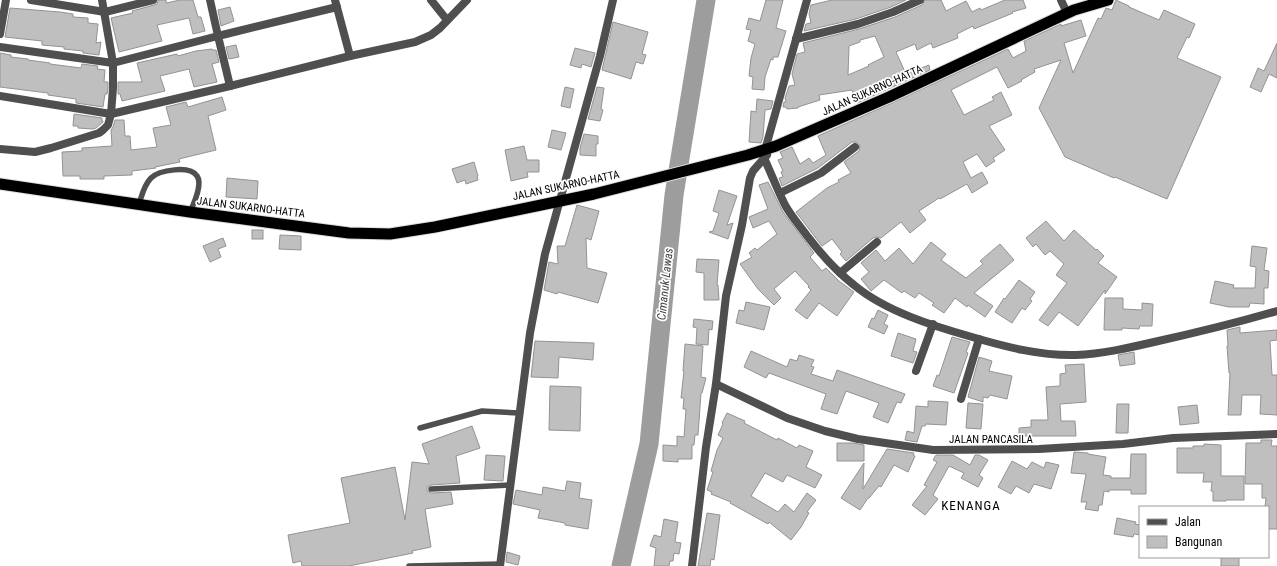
<svg xmlns="http://www.w3.org/2000/svg" width="1277" height="566" font-family="'Roboto Condensed',sans-serif">
<rect width="100%" height="100%" fill="#fff"/>
<g fill="none" stroke-linecap="round" stroke-linejoin="round">
<polyline stroke="#9d9d9d" stroke-width="19" points="621,566 649,444 674,195 706,0"/>
</g>
<g fill="#bfbfbf" stroke="#939393" fill-rule="evenodd">
<polygon points="158,0 166,0 166,3 180,0 193,0 198,17 201,17 205,31 193,34 189,18 157,25 162,41 119,52 111,18 133,13 132,11 154,5 157,4"/>
<polygon points="766,0 783,0 776,28 786,31 778,57 773,57 773,60 771,59 765,77 764,90 752,89 753,77 749,76 751,58 755,44 748,41 751,30 746,29 749,18 760,21"/>
<polygon points="832,0 906,0 891,7 856,19 804,31 806,24 811,23 809,14 811,5"/>
<path d="M 925,0 L 941,0 L 946,11 L 966,1 L 972,12 L 980,8 L 981,10 L 1005,0 L 1023,0 L 1026,8 L 1012,12 L 1013,13 L 974,29 L 973,26 L 957,34 L 958,38 L 933,48 L 931,43 L 917,50 L 915,44 L 896,52 L 906,74 L 929,65 L 930,70 L 857,103 L 852,90 L 819,95 L 820,100 L 798,107 L 798,108 L 787,109 L 786,107 L 783,107 L 784,102 L 786,102 L 785,98 L 789,86 L 795,85 L 792,74 L 797,54 L 805,52 L 803,43 L 859,29 L 895,17 L 922,5 ZM 875,36 L 884,57 L 868,65 L 869,66 L 848,75 L 849,46 L 860,42 L 860,40 Z"/>
<polygon points="1116,0 1129,6 1129,7 1159,20 1164,10 1195,24 1189,38 1187,37 1177,58 1221,77 1167,199 1115,177 1114,178 1065,157 1039,108 1061,60 1034,69 1035,72 1021,80 1022,81 1008,88 997,67 951,90 964,115 994,100 992,97 1001,92 1012,115 989,126 1005,150 993,158 995,161 986,167 977,154 963,162 971,178 982,172 988,183 972,193 967,184 940,199 939,198 919,211 926,220 910,233 901,222 881,238 876,237 873,238 846,261 840,254 842,252 832,239 822,246 796,212 827,188 839,182 838,180 851,173 844,162 859,151 860,146 857,142 852,142 818,168 782,186 779,178 783,177 781,172 783,171 778,160 783,158 780,152 792,147 800,164 809,158 813,163 826,155 818,136 892,103 1008,49 1013,58 1026,51 1024,41 1061,24 1061,26 1081,20 1086,36 1064,43 1073,73 1098,18 1101,19 1106,8 1112,10"/>
<polygon points="230,7 234,21 221,26 218,10"/>
<polygon points="10,8 60,12 73,14 73,17 88,18 88,23 98,24 96,43 101,42 99,55 83,53 83,51 64,49 64,47 42,45 42,41 5,37"/>
<polygon points="613,22 648,32 642,54 646,55 643,64 636,62 631,79 602,70"/>
<polygon points="1277,43 1277,78 1269,74 1261,92 1250,87 1258,68 1264,71"/>
<polygon points="236,45 239,57 229,59 226,47"/>
<polygon points="575,48 595,53 591,67 582,64 581,68 570,65"/>
<polygon points="212,49 212,50 216,50 219,62 212,64 217,82 194,87 189,69 160,76 165,91 122,101 120,94 118,94 118,82 142,82 137,63 177,54 178,56 196,51"/>
<polygon points="0,53 11,55 11,57 28,59 28,60 50,63 50,64 81,68 82,64 98,66 97,69 105,70 104,82 108,82 108,88 107,94 105,94 103,107 76,103 76,99 48,95 48,93 0,87"/>
<polygon points="565,87 574,89 570,108 561,106"/>
<polygon points="597,87 604,88 601,109 603,110 600,121 588,119"/>
<polygon points="222,97 226,110 208,116 216,150 179,159 180,162 155,167 156,168 132,171 132,175 104,176 104,179 80,179 80,176 63,176 62,152 82,151 82,148 112,146 111,130 113,127 115,120 124,120 125,136 130,136 131,150 157,147 153,128 171,125 166,107 186,102 188,107"/>
<polygon points="757,99 773,101 771,109 765,110 763,137 761,143 749,142 751,111 756,112"/>
<polygon points="74,114 102,118 102,121 103,121 103,122 96,128 93,129 78,128 78,126 73,126"/>
<polygon points="552,130 566,133 561,150 548,147"/>
<polygon points="584,134 598,136 598,144 596,144 596,156 580,155 580,148"/>
<polygon points="524,146 527,160 539,160 539,172 527,172 528,177 511,181 505,150"/>
<polygon points="474,162 478,176 477,176 478,180 466,184 465,180 457,183 452,169"/>
<polygon points="227,178 258,181 257,199 226,197"/>
<polygon points="768,182 783,212 814,253 810,257 822,271 826,268 839,281 854,292 837,316 819,303 807,319 795,310 811,290 808,287 809,286 795,271 774,289 781,298 774,305 758,289 740,264 752,257 749,253 755,248 757,250 777,234 769,221 753,228 749,217 768,209 759,185"/>
<polygon points="719,190 737,196 727,225 733,223 728,239 709,232 713,231 719,213 713,211"/>
<polygon points="577,205 599,211 591,240 586,238 587,268 607,273 598,303 558,292 557,294 544,290 549,262 558,264 557,246 565,246"/>
<polygon points="1046,221 1064,241 1074,230 1096,250 1097,249 1104,256 1098,263 1117,277 1105,294 1105,290 1078,326 1059,312 1048,326 1039,320 1067,283 1056,275 1064,264 1050,251 1045,255 1036,244 1033,247 1026,238"/>
<rect x="252" y="230" width="11" height="9"/>
<polygon points="280,235 301,236 301,250 279,249"/>
<polygon points="223,238 226,246 218,249 221,257 210,262 203,246"/>
<polygon points="931,242 946,254 941,260 966,278 983,264 980,261 1000,244 1014,260 974,293 993,306 985,317 968,305 967,307 955,298 944,313 932,305 934,303 919,293 915,298 904,291 902,293 884,280 871,291 861,279 869,272 861,263 876,250 885,261 899,248 913,264"/>
<polygon points="1252,246 1267,248 1264,270 1269,271 1268,288 1264,288 1264,304 1250,303 1249,307 1229,307 1210,303 1215,281 1234,285 1233,288 1255,288 1256,267 1250,266"/>
<polygon points="697,259 719,260 717,285 718,285 719,300 704,300 704,273 696,272"/>
<polygon points="1019,280 1035,292 1030,299 1032,301 1025,310 1022,308 1012,323 995,312 1004,298 1005,299"/>
<polygon points="1105,298 1123,298 1123,309 1142,310 1142,303 1153,304 1152,326 1140,326 1139,329 1122,328 1122,330 1104,330"/>
<polygon points="746,302 770,307 764,330 736,323 739,310 744,311"/>
<polygon points="878,310 888,315 884,324 888,326 884,334 868,327 872,318 874,319"/>
<polygon points="694,319 713,321 712,330 709,329 708,345 696,344 697,328 693,327"/>
<polygon points="1240,327 1240,333 1277,330 1277,340 1270,341 1272,375 1277,375 1277,415 1260,414 1261,395 1242,395 1241,415 1228,415 1230,373 1229,373 1227,346 1228,346 1227,330"/>
<polygon points="898,333 916,339 913,351 917,352 913,363 891,356"/>
<polygon points="952,337 970,342 966,352 968,353 954,393 933,386 937,375 939,376"/>
<polygon points="535,341 594,343 593,360 559,357 558,378 531,377"/>
<polygon points="685,344 703,346 701,377 706,378 702,393 701,393 698,435 695,435 694,445 692,445 692,459 678,459 678,462 663,461 663,445 677,446 677,436 684,437 686,409 683,409 684,398 681,398 684,371 683,371"/>
<polygon points="751,351 787,367 790,359 797,361 799,355 814,360 811,366 814,367 811,374 833,381 837,370 905,394 901,403 897,402 888,423 873,417 879,403 846,391 837,414 821,409 826,394 769,373 766,378 744,367"/>
<polygon points="1134,352 1135,364 1120,366 1118,355"/>
<polygon points="979,357 992,361 989,371 1012,376 1007,399 990,395 988,398 983,397 983,402 968,397"/>
<polygon points="1084,364 1086,402 1060,404 1061,421 1075,421 1076,436 1019,436 1019,428 1031,427 1031,420 1048,420 1046,387 1060,386 1060,374 1066,373 1065,365"/>
<polygon points="550,386 581,387 580,431 549,430"/>
<polygon points="928,401 948,402 946,425 926,424 925,426 922,426 917,442 905,440 907,431 914,433 916,406 928,407"/>
<polygon points="968,403 983,404 981,429 966,428"/>
<polygon points="1117,404 1129,404 1128,433 1116,433"/>
<polygon points="1197,405 1199,423 1180,425 1178,407"/>
<polygon points="727,413 745,421 744,423 777,440 778,438 797,448 799,445 813,451 806,467 822,475 815,488 787,475 783,482 765,473 751,496 778,512 785,504 794,512 807,493 816,500 807,512 809,513 801,527 791,540 769,522 768,524 730,503 731,502 711,494 712,492 707,490 713,472 711,471 717,450 723,438 718,435 723,424 722,423"/>
<polygon points="472,426 480,448 456,456 460,483 431,485 427,487 427,491 431,493 451,492 453,504 425,509 431,547 412,551 413,553 349,566 302,566 301,561 293,563 288,535 350,523 341,478 395,467 405,520 412,462 429,464 422,444"/>
<polygon points="1261,440 1272,440 1271,446 1277,446 1277,529 1268,529 1268,507 1265,507 1266,498 1262,498 1262,484 1245,484 1246,443 1261,443"/>
<polygon points="837,443 853,443 864,445 864,461 837,461"/>
<polygon points="1204,444 1221,445 1221,476 1244,476 1244,500 1226,500 1226,501 1213,501 1213,491 1211,491 1212,482 1203,482 1204,473 1177,473 1177,448 1193,448 1193,446 1204,446"/>
<polygon points="887,449 914,453 913,455 915,456 908,472 894,465 881,487 879,486 869,498 868,498 860,510 841,498 864,463 863,489"/>
<polygon points="1074,452 1088,453 1088,454 1106,457 1103,475 1111,476 1111,478 1130,478 1131,454 1146,454 1146,494 1131,494 1131,490 1109,490 1109,492 1104,491 1102,505 1099,505 1098,511 1085,509 1087,502 1081,502 1086,474 1071,473"/>
<polygon points="486,455 505,456 503,481 484,480"/>
<polygon points="936,455 953,455 970,465 975,455 979,455 988,460 979,475 983,478 978,487 961,478 964,473 949,466 933,495 938,499 925,515 912,505 927,486 924,485 937,462 933,460"/>
<polygon points="1012,461 1027,469 1032,462 1044,468 1046,462 1059,465 1051,489 1034,484 1029,493 1016,486 1011,494 998,487"/>
<polygon points="567,481 581,483 579,498 592,500 588,529 565,525 565,523 538,518 540,510 513,504 516,490 542,495 543,487 565,491"/>
<polygon points="707,513 720,515 714,560 711,559 710,566 698,566"/>
<polygon points="1117,518 1136,522 1135,524 1140,525 1140,535 1134,534 1133,537 1114,534"/>
<polygon points="664,519 678,522 675,542 681,543 679,554 674,553 673,561 670,561 669,566 654,566 656,548 650,546 654,535 661,537"/>
<polygon points="507,552 520,556 518,565 506,562"/>
<rect x="1221" y="557" width="18" height="9"/>
</g>
<g fill="none" stroke-linecap="round" stroke-linejoin="round">
<defs>
<polyline id="trunk" points="0,184 190,212 349,233 390,234 435,227 594,194 748,155 776,146 889,97 1074,10 1108,0"/>
</defs>
<use href="#trunk" stroke="#dbdbdb" stroke-width="13"/>
<g stroke="#4f4f4f" stroke-width="5.5">
<path d="M 139,204 C 142,195 144,185 151,178 C 159,170 190,165 197,176 C 203,184 194,203 190,212"/>
<polyline points="420,428 482,411 519,413"/>
<polyline points="431,489 510,485"/>
<polyline points="409,566 500,564"/>
</g>
<g stroke="#4f4f4f" stroke-width="8">
<polyline points="31,0 105,12 153,0"/>
<polyline points="335,0 350,56"/>
<polyline points="431,0 447,20"/>
<polyline points="1061,0 1067,13"/>
<polyline points="0,34 6,0"/>
<polyline points="796,39 858,24 893,12 920,0"/>
<polyline points="0,47 113,63 218,36 210,0"/>
<polyline points="230,86 350,56 415,42 431,35 440,28 467,0"/>
<polyline points="0,96 111,114 230,86 218,36 337,7"/>
<polyline points="0,149 35,152 51,148 99,133 103,130 108,125 111,114 113,88 113,63 102,0"/>
<polyline points="765,150 807,0"/>
<path d="M 764,158 C 771,173 777,189 785,205 C 791,216 800,226 808,237 C 821,254 836,271 854,285 C 885,311 933,326 972,337 C 1006,347 1041,356 1076,355 C 1102,354 1128,348 1154,342 C 1195,333 1236,323 1277,311"/>
<polyline points="780,193 821,173 855,147"/>
<polyline points="840,273 877,242"/>
<polyline points="916,371 933,324"/>
<polyline points="716,384 787,418 825,431 858,439 933,450 1039,449 1123,444 1173,438 1277,434"/>
<polyline points="961,399 979,339"/>
<polyline points="500,566 530,333 545,254 600,56 613,0"/>
<polyline points="692,566 706,447 716,384 726,296 742,225 750,178 753,171 767,155"/>
</g>
<use href="#trunk" stroke="#000" stroke-width="11"/>
</g>
<g text-anchor="middle" stroke-width="3.5" stroke-linejoin="round" paint-order="stroke">
<g font-size="11" fill="#000" stroke="#fff">
<text transform="translate(872 90) rotate(-24)" y="4">JALAN SUKARNO-HATTA</text>
<text transform="translate(566 185) rotate(-12)" y="4">JALAN SUKARNO-HATTA</text>
<text transform="translate(251 207) rotate(7)" y="4">JALAN SUKARNO-HATTA</text>
<text x="991" y="443">JALAN PANCASILA</text>
</g>
<g font-size="12" font-style="italic" fill="#3e3e3e" stroke="#fff">
<text transform="translate(665 284) rotate(-84)" y="4">Cimanuk Lawas</text>
</g>
<g font-size="13" letter-spacing="1" fill="#000" stroke="#fff">
<text x="971" y="510">KENANGA</text>
</g>
</g>
<rect x="1139" y="506" width="130" height="52" fill="#ffffff" stroke="#999999"/>
<rect x="1147" y="519" width="20" height="6" fill="#4f4f4f" stroke="#999999"/>
<text x="1175" y="526" font-size="12" fill="#000000">Jalan</text>
<rect x="1147" y="536" width="20" height="12" fill="#bfbfbf" stroke="#999999"/>
<text x="1175" y="546" font-size="12" fill="#000000">Bangunan</text>
</svg>
